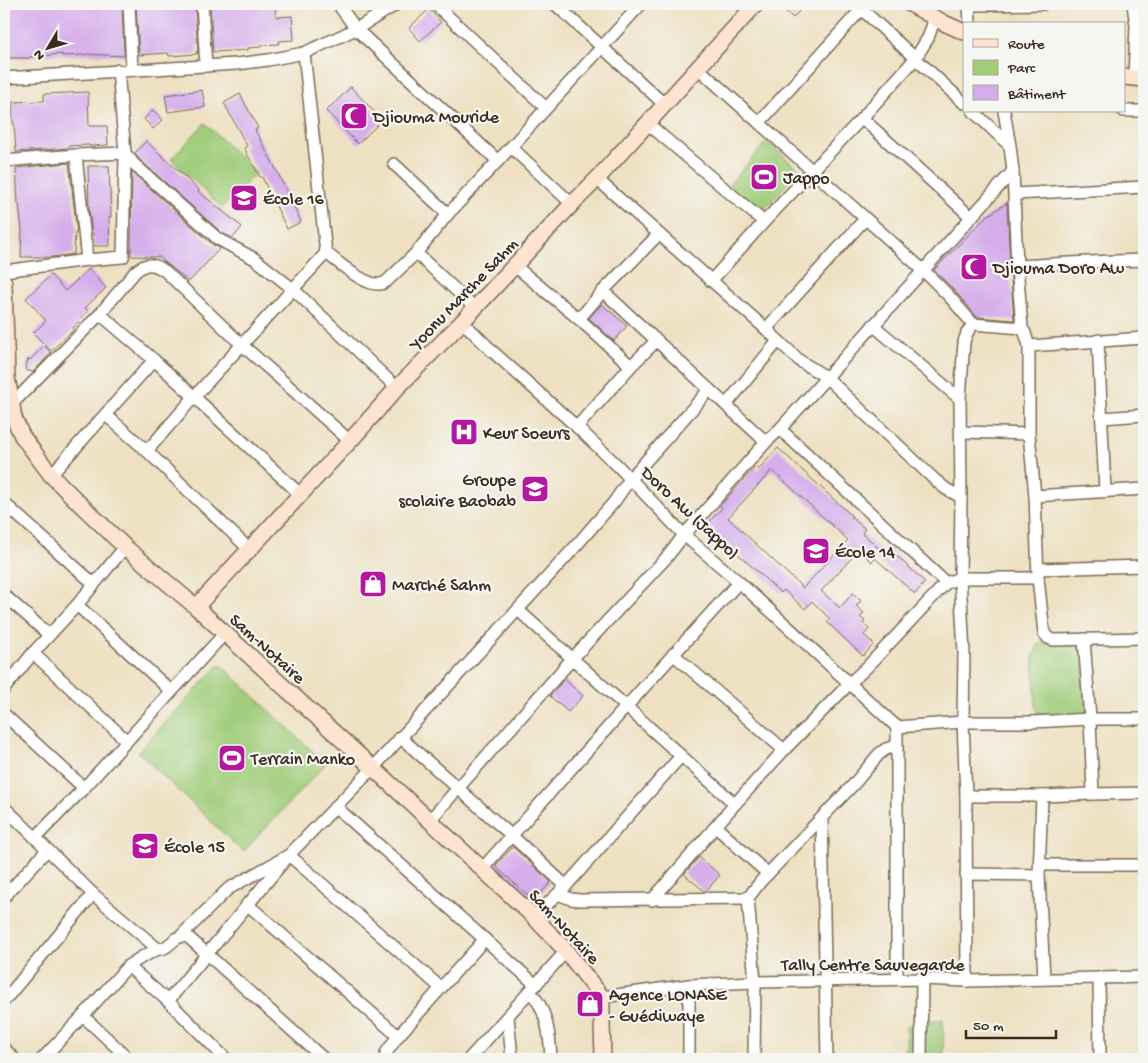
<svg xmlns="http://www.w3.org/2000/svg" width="1148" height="1063" font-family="'Gochi Hand',sans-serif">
<rect width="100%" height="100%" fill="#f6f6f2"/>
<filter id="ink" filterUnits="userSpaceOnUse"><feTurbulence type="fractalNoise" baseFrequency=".02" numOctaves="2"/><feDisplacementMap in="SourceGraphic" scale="10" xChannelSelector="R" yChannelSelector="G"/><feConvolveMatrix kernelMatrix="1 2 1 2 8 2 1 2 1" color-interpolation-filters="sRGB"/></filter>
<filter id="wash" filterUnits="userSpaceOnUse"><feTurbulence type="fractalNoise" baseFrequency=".0096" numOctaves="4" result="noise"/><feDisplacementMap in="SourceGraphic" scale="20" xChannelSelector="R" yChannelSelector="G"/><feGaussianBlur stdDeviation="1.12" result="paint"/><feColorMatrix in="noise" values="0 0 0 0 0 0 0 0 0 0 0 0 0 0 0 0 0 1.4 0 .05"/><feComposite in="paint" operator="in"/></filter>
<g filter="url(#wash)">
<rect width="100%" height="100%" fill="#eee1c2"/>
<g fill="#a1cd7b" stroke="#6e7c4c">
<polygon points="205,123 256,173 222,208 171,159"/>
<polygon points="767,141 799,170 761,213 729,185"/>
<polygon points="1083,640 1088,719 1037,721 1033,656 1040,642"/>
<polygon points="220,664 326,764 243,852 138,752"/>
<polygon points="943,1019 944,1059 906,1059 906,1027"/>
</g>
<g id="blocks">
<g fill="#d5adeb" fill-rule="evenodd">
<polygon points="4,4 122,4 124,56 85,54 85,55 62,56 62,54 30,57 30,58 6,58 6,35"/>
<polygon points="136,4 163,4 164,9 195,7 198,53 196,51 197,54 169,56 168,53 139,55"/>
<polygon points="210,4 275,4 276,17 292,16 294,40 279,41 279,44 261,45 261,47 248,48 248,50 213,52"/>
<polygon points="778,4 805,4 793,18"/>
<polygon points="429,9 441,22 420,41 409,28"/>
<polygon points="351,87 382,120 358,144 326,111"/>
<polygon points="202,90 205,107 168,112 165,95"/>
<polygon points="88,92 89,126 107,126 108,145 89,146 89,145 69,146 69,148 16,152 14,123 13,123 12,102 44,101 44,94"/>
<polygon points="240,94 258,128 255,130 276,169 301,222 287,229 262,177 260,177 244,148 247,146 224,103"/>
<polygon points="153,110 163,120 153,129 144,119"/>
<polygon points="146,141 199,190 198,191 242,227 233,238 222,233 139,159 135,153"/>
<polygon points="69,163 77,233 75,233 74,254 52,257 21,257 22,231 19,203 18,204 16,168"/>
<polygon points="88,166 109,166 111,217 109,217 110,246 94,246 93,233 92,233 89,210"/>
<polygon points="132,172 213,245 220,248 189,282 159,257 131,256"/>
<polygon points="1007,203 1010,266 1014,320 977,317 955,291 934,270 987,216"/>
<polygon points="89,269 106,288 85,308 88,311 73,328 74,329 51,351 33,333 46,321 26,298 51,275 65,291"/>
<polygon points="602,304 627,326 614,341 589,318"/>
<polygon points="44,346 51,353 33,372 25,370 28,359 30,360"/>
<path d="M 778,448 L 852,516 L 851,517 L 865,529 L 862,533 L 884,553 L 888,548 L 925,582 L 915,594 L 875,558 L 872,562 L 859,550 L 821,591 L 840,608 L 853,593 L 861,601 L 856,606 L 864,613 L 860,617 L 865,621 L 863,623 L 869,629 L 864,635 L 874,644 L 863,656 L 827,622 L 830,619 L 812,601 L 805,609 L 784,590 L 781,593 L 706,525 L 722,508 L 720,506 L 755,467 L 758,470 ZM 772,470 L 848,540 L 803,588 L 728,518 Z"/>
<polygon points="564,679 583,696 568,712 550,696"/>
<polygon points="513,847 551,882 534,901 495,866"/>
<polygon points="699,857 720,875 706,891 704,891 684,874"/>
</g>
</g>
</g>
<g filter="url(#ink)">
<use href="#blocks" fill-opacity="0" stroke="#7a6a57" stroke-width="1"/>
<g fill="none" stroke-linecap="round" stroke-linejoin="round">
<defs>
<g id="street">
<polyline points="129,4 132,70"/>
<polyline points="202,4 206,66"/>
<polyline points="338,4 356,29 498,161"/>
<polyline points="435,4 546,108"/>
<polyline points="555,4 664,104"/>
<polyline points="856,4 964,103"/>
<polyline points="969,4 970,24"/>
<polyline points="1133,4 1136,26 1134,79"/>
<polyline points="970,5 1043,4"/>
<path d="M 304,53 L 326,253 C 339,262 364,286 380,284 C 383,284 384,283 387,281 L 416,253 L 448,214 L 511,147 L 641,4"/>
<polyline points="698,68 923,270 949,296 973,324 1022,328"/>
<polyline points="4,78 237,64 268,60 304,53 356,29 397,4"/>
<polyline points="973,111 1010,146"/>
<polyline points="1004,111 1010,146 1013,171 1017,266 1022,328 1025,333 1029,346 1029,434 1035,496 1038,578 1044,633 1048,638 1053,640 1144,638"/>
<polyline points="1124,111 1144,111"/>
<polyline points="862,118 971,217"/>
<polyline points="647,123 764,222"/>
<polyline points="759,123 866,4"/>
<polyline points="511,147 572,204"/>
<polyline points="125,153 134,164 218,239 255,259 293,289 397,388"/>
<polyline points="76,155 87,260"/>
<polyline points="4,161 76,155 125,153 118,70"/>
<polyline points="394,164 448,214"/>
<polyline points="597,179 766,329 800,361 826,377 935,480 946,489 961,497"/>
<polyline points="1015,194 1144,187"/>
<polyline points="416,253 475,308"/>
<polyline points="515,266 579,319 631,366"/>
<polyline points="1017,266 1088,262 1144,260"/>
<polyline points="4,271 87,260 123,257 125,153"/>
<polyline points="711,281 764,222 862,118 915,59 928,38 935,18"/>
<polyline points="603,291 766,442"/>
<polyline points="100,314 154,360 300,494"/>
<polyline points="579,319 603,291 659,234"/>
<polyline points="462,322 473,332 492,351 577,427 618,466 684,535 739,582 897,727"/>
<polyline points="873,325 960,399"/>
<polyline points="766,329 865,219"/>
<polyline points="1098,340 1105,491"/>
<polyline points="1029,346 1144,338"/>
<path d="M 11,405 L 100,314 L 135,272 C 146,262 153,263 165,271 L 241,344 L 350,441"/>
<polyline points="726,405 778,341"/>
<polyline points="106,415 147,451 249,549"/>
<polyline points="1102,418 1144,415"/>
<polyline points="577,427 631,366 657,340"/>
<polyline points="780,429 946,583"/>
<polyline points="961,432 1029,434"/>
<polyline points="147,451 194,397 326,253"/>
<polyline points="51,475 154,360"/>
<polyline points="1035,496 1144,489"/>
<polyline points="4,503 94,584"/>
<polyline points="1038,569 1144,566"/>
<polyline points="4,595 49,635"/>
<polyline points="77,605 171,691"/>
<polyline points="518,610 735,804"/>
<polyline points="1084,639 1090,719 1093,794"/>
<polyline points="33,653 127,741"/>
<polyline points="673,654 784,750"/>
<polyline points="4,689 33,653 77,605 125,547"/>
<polyline points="4,714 84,788"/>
<polyline points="897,727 897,979"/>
<polyline points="897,727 963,722 1032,722 1090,719 1144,719"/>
<polyline points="400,737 512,836 566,886"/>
<polyline points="966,796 1042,796 1093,794 1144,793"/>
<polyline points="1042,796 1039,875 1044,979"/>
<path d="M 4,807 L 93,894 L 158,949 C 171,950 174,932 188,937 L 324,1059"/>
<polyline points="336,807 536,985"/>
<polyline points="822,819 827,1059"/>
<polyline points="430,820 572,659 667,557 684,535 766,442 780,429 1013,171"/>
<polyline points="716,827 768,874"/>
<polyline points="35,838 84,788 224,634"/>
<polyline points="1040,865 1144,865"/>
<polyline points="482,869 626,707 739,582"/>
<polyline points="966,874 1039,875"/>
<polyline points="558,894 571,899 580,900 748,898"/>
<polyline points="4,897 47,850"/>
<polyline points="652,900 735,804 784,750 850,683 868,666 946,583 960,578 1038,578"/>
<polyline points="247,904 398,1036"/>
<polyline points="534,917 566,886 681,756"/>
<polyline points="182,935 228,889 289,855 441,988"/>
<polyline points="128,966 168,1001 226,1059"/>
<polyline points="1099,978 1100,1059"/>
<polyline points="967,981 966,796 963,722 964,653 960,578 961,497 960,399 964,342 967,333 973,324"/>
<polyline points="689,985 689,1059"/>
<path d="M 530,992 C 547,1008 550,1037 551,1059"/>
<polyline points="602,997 689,985 755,982 922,979 967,981 1144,977"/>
<polyline points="4,1001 93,894"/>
<polyline points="168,1001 289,855 373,768 575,547 614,502 630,479 709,390"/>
<polyline points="83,1016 129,1059"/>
<polyline points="508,1016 512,1059"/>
<polyline points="42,1059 83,1016 128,966 142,957 158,949"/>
<polyline points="386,1059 386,1053 398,1036 485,939"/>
<polyline points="469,1059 566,951"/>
<polyline points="754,1059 755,982 748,898 761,881 854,784 879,754 886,749 896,746"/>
<polyline points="921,1059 922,979"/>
</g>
<g id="secondary">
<polyline points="910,4 944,23 964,32"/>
<polyline points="1124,77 1144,79"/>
<polyline points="4,282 7,377 14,418 22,436 51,475 79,503 125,547 196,607 373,768 534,917 566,951 602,997 602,1023 603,1059"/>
<polyline points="196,607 350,441 397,388 462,322 572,204 597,179 756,4"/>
<polyline points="4,1051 12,1059"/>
</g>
</defs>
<use href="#street" stroke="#7a6a57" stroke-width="14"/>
<use href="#secondary" stroke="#7a6a57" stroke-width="18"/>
<use href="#street" stroke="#fff" stroke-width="11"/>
<use href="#secondary" stroke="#fde4d0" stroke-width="15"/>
</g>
</g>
<defs>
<symbol id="mosque-square" viewBox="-11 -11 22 22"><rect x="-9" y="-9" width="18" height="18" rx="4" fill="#b5179e" stroke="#f6f6f2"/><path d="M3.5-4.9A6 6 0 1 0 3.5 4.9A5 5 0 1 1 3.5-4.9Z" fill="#fff"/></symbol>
<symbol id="stadium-square" viewBox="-11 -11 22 22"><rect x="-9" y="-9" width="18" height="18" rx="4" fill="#b5179e" stroke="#f6f6f2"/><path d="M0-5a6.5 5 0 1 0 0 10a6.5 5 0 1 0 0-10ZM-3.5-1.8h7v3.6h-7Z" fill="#fff"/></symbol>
<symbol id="school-square" viewBox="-11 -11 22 22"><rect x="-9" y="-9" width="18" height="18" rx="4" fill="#b5179e" stroke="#f6f6f2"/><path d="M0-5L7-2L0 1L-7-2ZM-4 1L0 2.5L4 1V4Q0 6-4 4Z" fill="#fff"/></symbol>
<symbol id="hospital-square" viewBox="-11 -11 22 22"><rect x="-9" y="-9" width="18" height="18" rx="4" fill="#b5179e" stroke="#f6f6f2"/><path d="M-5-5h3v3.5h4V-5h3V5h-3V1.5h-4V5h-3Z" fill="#fff"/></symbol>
<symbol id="shop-square" viewBox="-11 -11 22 22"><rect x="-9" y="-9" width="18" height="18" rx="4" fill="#b5179e" stroke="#f6f6f2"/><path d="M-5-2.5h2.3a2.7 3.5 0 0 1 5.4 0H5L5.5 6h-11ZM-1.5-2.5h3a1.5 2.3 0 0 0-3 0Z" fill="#fff"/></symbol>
</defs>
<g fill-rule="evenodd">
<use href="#mosque-square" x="338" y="100" width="32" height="32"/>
<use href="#stadium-square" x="748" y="161" width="32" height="32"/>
<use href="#school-square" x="228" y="182" width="32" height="32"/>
<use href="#mosque-square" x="958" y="251" width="32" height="32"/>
<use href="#hospital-square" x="448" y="416" width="32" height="32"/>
<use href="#school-square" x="519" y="473" width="32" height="32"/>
<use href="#school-square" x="800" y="535" width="32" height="32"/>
<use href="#shop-square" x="357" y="568" width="32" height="32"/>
<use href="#stadium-square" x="216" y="742" width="32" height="32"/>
<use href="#school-square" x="129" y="830" width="32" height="32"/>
<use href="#shop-square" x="574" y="988" width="32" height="32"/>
</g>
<g text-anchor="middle" stroke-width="4.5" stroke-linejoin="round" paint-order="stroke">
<g font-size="18" fill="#3b2a1e" stroke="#f6f6f2" text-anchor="start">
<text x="373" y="122">Djiouma Mouride</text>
<text x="783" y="183">Jappo</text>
<text x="263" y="204">École 16</text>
<text x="993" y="273">Djiouma Doro Aw</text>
<text x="483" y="438">Keur Soeurs</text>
<text x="516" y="485" text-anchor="end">Groupe<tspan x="516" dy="21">scolaire Baobab</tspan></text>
<text x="835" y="557">École 14</text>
<text x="392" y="590">Marché Sahm</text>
<text x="251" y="764">Terrain Manko</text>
<text x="164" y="852">École 15</text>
<text x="609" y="1000">Agence LONASE<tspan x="609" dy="21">- Guédiwaye</tspan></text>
</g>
<g font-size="18" fill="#3b2a1e" stroke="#f6f6f2">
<text transform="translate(463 293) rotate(-46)" y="6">Yoonu Marche Sahm</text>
<text transform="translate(691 512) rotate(43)" y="6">Doro Aw (Jappo)</text>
<text transform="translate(268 648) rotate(42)" y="6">Sam-Notaire</text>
<text transform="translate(565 926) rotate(47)" y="6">Sam-Notaire</text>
<text x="873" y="970">Tally Centre Sauvegarde</text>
</g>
</g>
<rect width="1148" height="1063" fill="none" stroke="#f6f6f2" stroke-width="20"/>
<rect x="963" y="22" width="162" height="90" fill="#f6f6f2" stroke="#aba49d"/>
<rect x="973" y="39" width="25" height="8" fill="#fde4d0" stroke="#aba49d"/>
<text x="1008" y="48" font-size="15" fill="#3b2a1e">Route</text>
<rect x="973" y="60" width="25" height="15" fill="#a1cd7b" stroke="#aba49d"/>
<text x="1008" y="72" font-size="15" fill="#3b2a1e">Parc</text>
<rect x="973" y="85" width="25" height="15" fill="#d5adeb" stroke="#aba49d"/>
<text x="1008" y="98" font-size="15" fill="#3b2a1e">Bâtiment</text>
<g transform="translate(48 48) rotate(232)" stroke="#f6f6f2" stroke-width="4" paint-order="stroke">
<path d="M0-4L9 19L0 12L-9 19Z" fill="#3b2a1e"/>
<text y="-8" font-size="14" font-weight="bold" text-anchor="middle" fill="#3b2a1e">N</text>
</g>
<path d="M966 1030v8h90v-8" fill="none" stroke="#3b2a1e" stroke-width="2.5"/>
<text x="973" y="1030" font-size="15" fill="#3b2a1e" stroke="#f6f6f2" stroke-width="4" paint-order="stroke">50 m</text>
</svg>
